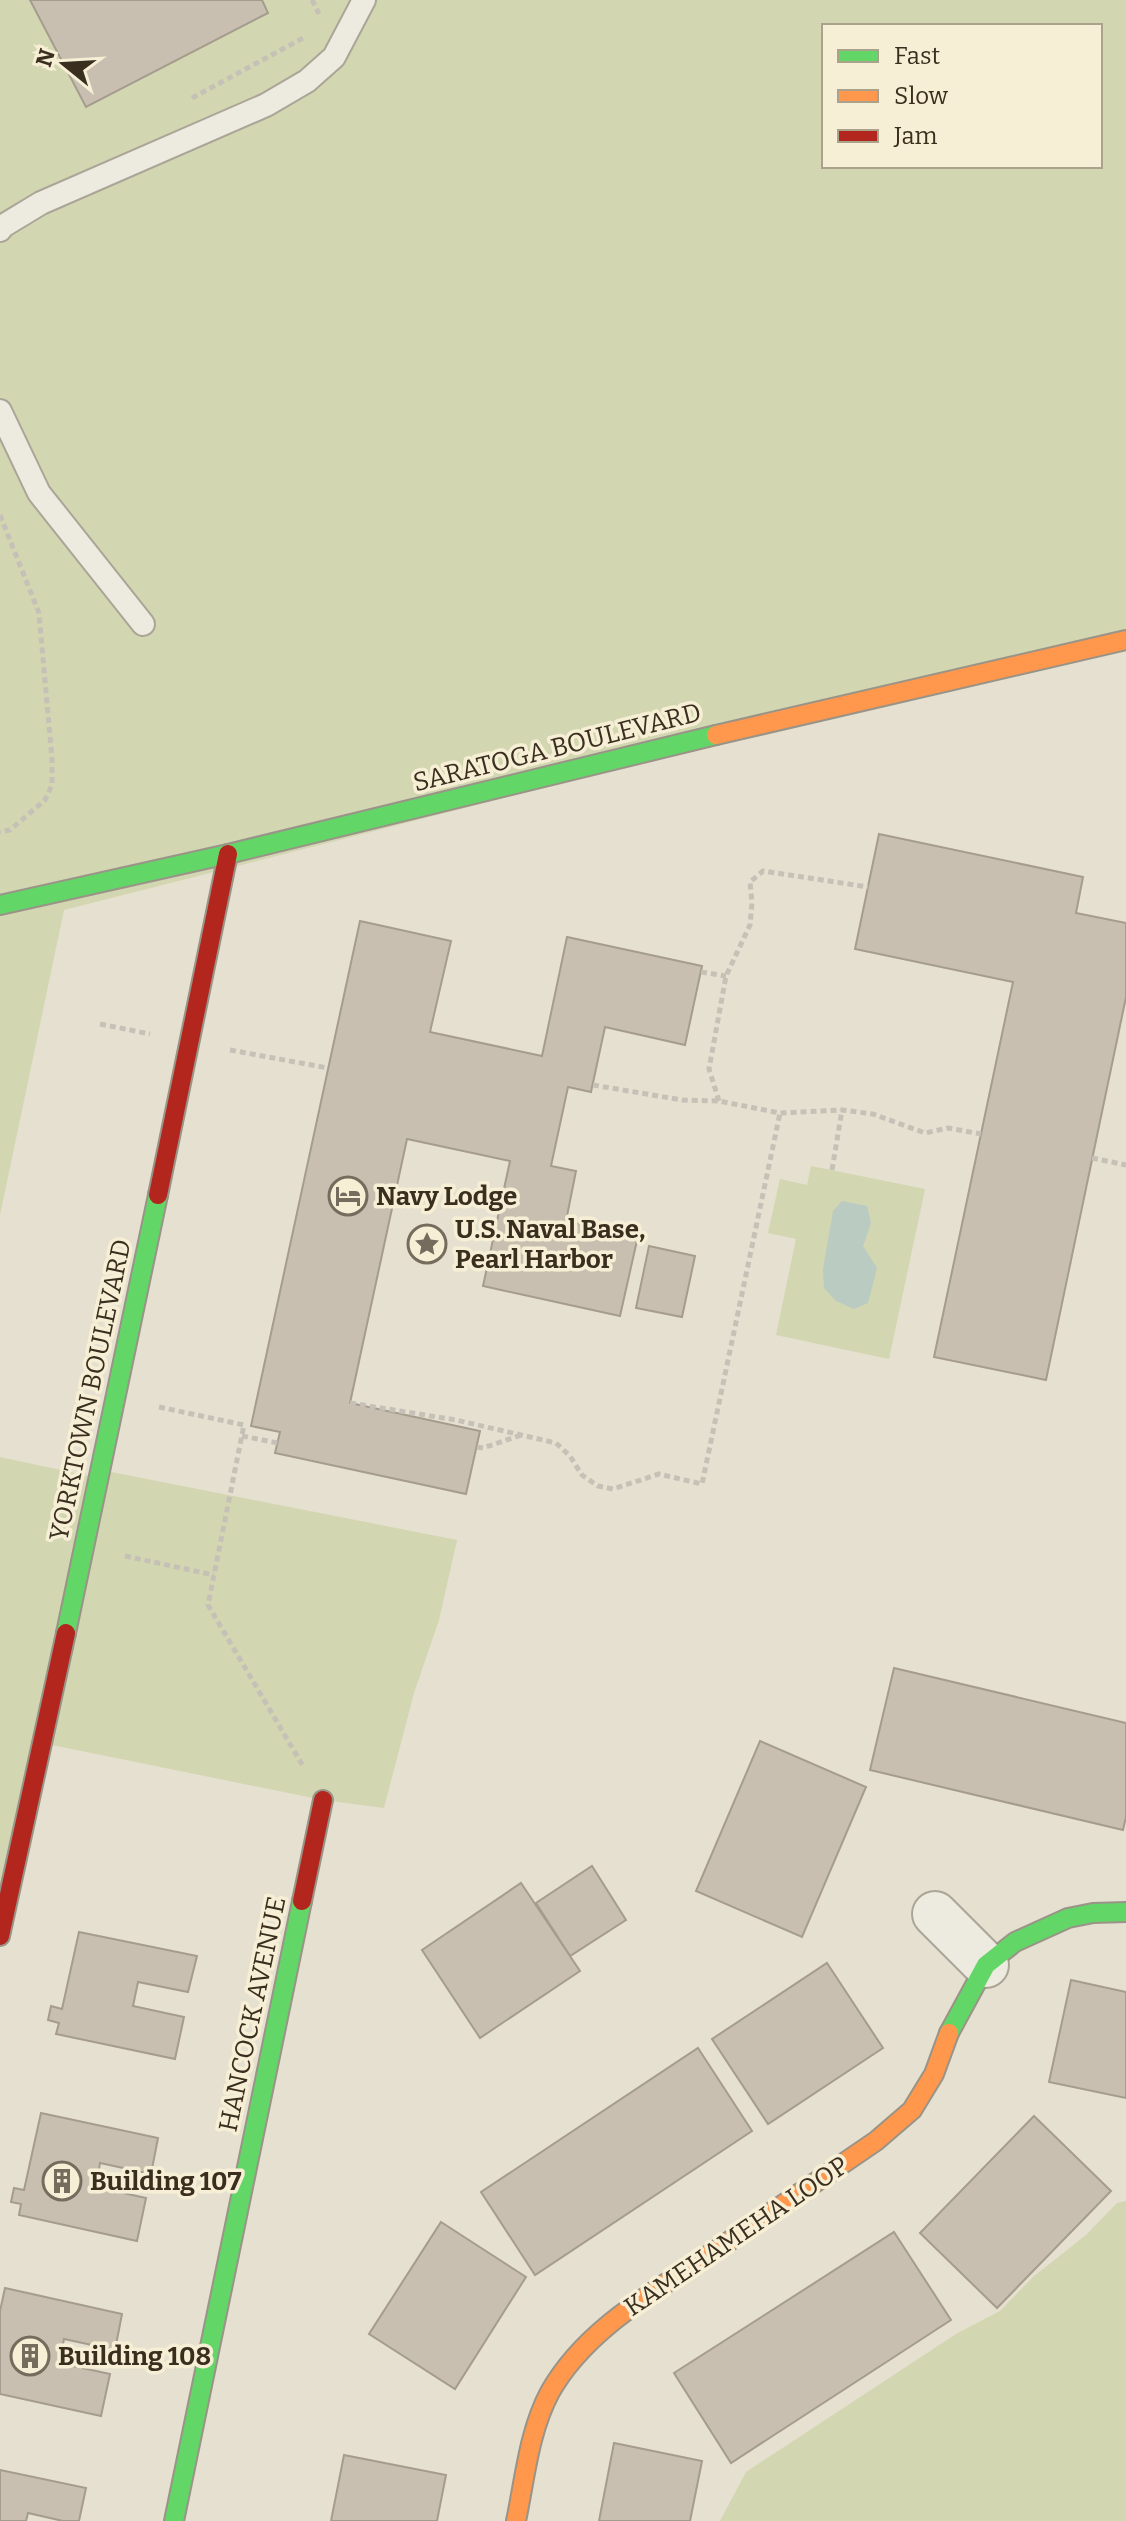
<svg xmlns="http://www.w3.org/2000/svg" width="1126" height="2521" font-family="Bitter,serif">
<rect width="100%" height="100%" fill="#e5e0cf"/>
<g fill="#d2d6b1" fill-rule="evenodd">
<path d="M 0,0 L 1126,0 L 1126,640 L 64,910 L 0,1215 ZM 824,26 L 1100,26 L 1100,166 L 824,166 Z"/>
<polygon points="811,1166 925,1189 889,1359 776,1335 796,1239 768,1233 780,1179 807,1185"/>
<polygon points="0,1457 98,1478 101,1470 457,1540 439,1620 414,1693 384,1808 323,1800 42,1743 0,1936"/>
<polygon points="1126,2201 1126,2521 720,2521 746,2472 956,2334 1000,2311 1033,2277 1086,2235 1117,2203"/>
</g>
<polygon fill="#bacbc2" points="842,1201 867,1206 871,1223 863,1246 877,1268 868,1303 854,1309 836,1301 824,1288 823,1269 833,1211"/>
<g fill="#c9bfb0" stroke="#a59c8e" stroke-width="2">
<polygon points="30,0 262,0 268,13 86,107"/>
<polygon points="879,834 1083,877 1076,913 1126,923 1126,997 1046,1380 934,1357 1013,982 855,949"/>
<polygon points="360,921 451,941 430,1032 542,1056 567,937 702,966 685,1045 605,1027 591,1092 568,1087 551,1166 576,1171 566,1221 638,1236 620,1316 483,1286 510,1161 407,1139 350,1403 480,1431 466,1494 275,1453 280,1432 251,1426"/>
<polygon points="649,1246 695,1256 682,1317 636,1308"/>
<polygon points="894,1668 1126,1723 1126,1817 1123,1830 870,1770"/>
<polygon points="760,1741 866,1787 802,1937 696,1891"/>
<polygon points="592,1866 626,1920 570,1956 536,1903"/>
<polygon points="521,1883 580,1971 480,2038 422,1950"/>
<polygon points="79,1932 197,1956 188,1992 138,1982 133,2006 184,2017 175,2059 56,2034 59,2023 48,2020 51,2006 62,2009"/>
<polygon points="827,1963 883,2048 768,2124 712,2039"/>
<polygon points="1071,1980 1126,1992 1126,2098 1049,2082"/>
<polygon points="698,2048 752,2131 535,2275 481,2192"/>
<polygon points="41,2113 158,2138 151,2174 100,2163 96,2187 146,2198 137,2241 19,2215 21,2204 11,2202 14,2188 24,2190"/>
<polygon points="1034,2116 1111,2191 997,2308 920,2233"/>
<polygon points="441,2222 526,2277 455,2389 369,2334"/>
<polygon points="894,2232 951,2320 731,2463 674,2373"/>
<polygon points="5,2288 122,2314 115,2350 64,2339 59,2363 110,2374 101,2416 0,2394 0,2311"/>
<polygon points="614,2443 702,2461 690,2521 599,2521"/>
<polygon points="344,2455 446,2475 437,2521 331,2521"/>
<polygon points="0,2470 86,2488 79,2521 63,2521 28,2513 26,2521 0,2521"/>
</g>
<g fill="none" stroke-linecap="round" stroke-linejoin="round">
<defs>
<g id="lane">
<polyline points="0,230 3,226 41,203 266,105 307,81 334,57 364,0"/>
<polyline points="0,411 39,493 143,624"/>
</g>
<polyline id="street" points="935,1914 986,1965"/>
<g id="fast">
<polyline points="0,905 228,854 716,735"/>
<polyline points="66,1633 158,1195"/>
<polyline points="949,2033 986,1965 1015,1942 1068,1918 1093,1913 1126,1912"/>
<polyline points="174,2521 302,1901"/>
</g>
<g id="slow">
<polyline points="716,735 1126,640"/>
<path d="M 516,2521 C 525,2478 529,2431 550,2392 C 586,2328 656,2291 715,2251 C 769,2214 822,2178 876,2141 L 912,2110 L 934,2074 L 949,2033"/>
</g>
<g id="jam">
<polyline points="158,1195 228,854"/>
<polyline points="302,1901 323,1800"/>
<polyline points="0,1936 66,1633"/>
</g>
</defs>
<use href="#lane" stroke="#aba597" stroke-width="26"/>
<use href="#street" stroke="#aba597" stroke-width="48"/>
<use href="#fast" stroke="#9a9488" stroke-width="22"/>
<use href="#slow" stroke="#9a9488" stroke-width="22"/>
<use href="#jam" stroke="#9a9488" stroke-width="22"/>
<g stroke="#c6c1b7" stroke-width="5" stroke-dasharray="6 4" stroke-linecap="butt">
<polyline points="312,0 319,14"/>
<polyline points="192,98 303,38"/>
<polyline points="0,515 39,613 52,759 52,785 45,800 10,830 0,832"/>
<polyline points="701,972 726,976"/>
<polyline points="100,1024 150,1034"/>
<polyline points="230,1050 328,1068"/>
<polyline points="593,1085 682,1100 719,1101 780,1113 842,1110 873,1114 925,1133 948,1128 981,1134"/>
<polyline points="719,1101 709,1069 726,976 750,925 752,903 750,882 763,871 868,887"/>
<polyline points="1092,1158 1126,1165"/>
<polyline points="832,1170 842,1110"/>
<polyline points="350,1403 456,1420 556,1443 570,1456 582,1475 598,1486 613,1489 659,1474 702,1484 780,1113"/>
<polyline points="159,1407 244,1425 208,1605 303,1766"/>
<polyline points="242,1436 278,1443"/>
<polyline points="477,1447 483,1448 521,1435"/>
<polyline points="125,1556 214,1575"/>
</g>
<use href="#lane" stroke="#edeae0" stroke-width="22"/>
<use href="#street" stroke="#edeae0" stroke-width="44"/>
<use href="#fast" stroke="#63d668" stroke-width="18"/>
<use href="#slow" stroke="#ff974d" stroke-width="18"/>
<use href="#jam" stroke="#b3261e" stroke-width="18"/>
</g>
<defs>
<symbol id="hotel-ring" viewBox="-11 -11 22 22"><circle r="9.5" fill="#f6efd5" stroke="#766c5d" stroke-width="1.5"/><path d="M-6-4.5h1.5V1H6V5H4.5V3h-9V5H-6ZM-4 0a1.8 1.8 0 1 1 3.6 0ZM.5 0V-2.5h3Q6-2.5 6 0Z" fill="#766c5d"/></symbol>
<symbol id="sight-ring" viewBox="-11 -11 22 22"><circle r="9.5" fill="#f6efd5" stroke="#766c5d" stroke-width="1.5"/><path d="M0-6L1.8-2.2L6-1.7L2.9 1.2L3.7 5.4L0 3.3L-3.7 5.4L-2.9 1.2L-6-1.7L-1.8-2.2Z" fill="#766c5d"/></symbol>
<symbol id="building-ring" viewBox="-11 -11 22 22"><circle r="9.5" fill="#f6efd5" stroke="#766c5d" stroke-width="1.5"/><path d="M-4-6H4V6H1V3H-1V6H-4ZM-2.5-4.3h1.7v1.8h-1.7ZM.8-4.3h1.7v1.8H.8ZM-2.5-1h1.7V.8h-1.7ZM.8-1h1.7V.8H.8Z" fill="#766c5d"/></symbol>
</defs>
<g fill-rule="evenodd">
<use href="#hotel-ring" x="326" y="1174" width="44" height="44"/>
<use href="#sight-ring" x="405" y="1222" width="44" height="44"/>
<use href="#building-ring" x="40" y="2159" width="44" height="44"/>
<use href="#building-ring" x="8" y="2334" width="44" height="44"/>
</g>
<g text-anchor="middle" stroke-width="7" stroke-linejoin="round" paint-order="stroke">
<g font-size="26" fill="#3a2e1f" stroke="#f6efd5">
<text transform="translate(557 747) rotate(-14)" y="9">SARATOGA BOULEVARD</text>
<text transform="translate(90 1390) rotate(-78)" y="9">YORKTOWN BOULEVARD</text>
<text transform="translate(252 2014) rotate(-78)" y="9">HANCOCK AVENUE</text>
<text transform="translate(736 2236) rotate(-34)" y="9">KAMEHAMEHA LOOP</text>
</g>
<g font-size="26" font-weight="bold" fill="#3a2e1f" stroke="#f6efd5" text-anchor="start">
<text x="376" y="1205">Navy Lodge</text>
<text x="455" y="1238">U.S. Naval Base,<tspan x="455" dy="30">Pearl Harbor</tspan></text>
<text x="90" y="2190">Building 107</text>
<text x="58" y="2365">Building 108</text>
</g>
</g>
<rect x="822" y="24" width="280" height="144" fill="#f6efd5" stroke="#aba28c" stroke-width="2"/>
<rect x="838" y="50" width="40" height="12" fill="#63d668" stroke="#aba28c" stroke-width="2"/>
<text x="894" y="64" font-size="24" fill="#3a2e1f">Fast</text>
<rect x="838" y="90" width="40" height="12" fill="#ff974d" stroke="#aba28c" stroke-width="2"/>
<text x="894" y="104" font-size="24" fill="#3a2e1f">Slow</text>
<rect x="838" y="130" width="40" height="12" fill="#b3261e" stroke="#aba28c" stroke-width="2"/>
<text x="894" y="144" font-size="24" fill="#3a2e1f">Jam</text>
<g transform="translate(64 64) rotate(288)" stroke="#f6efd5" stroke-width="6" paint-order="stroke">
<path d="M0-6L14 30L0 20L-14 30Z" fill="#3a2e1f"/>
<text y="-12" font-size="22" font-weight="bold" text-anchor="middle" fill="#3a2e1f">N</text>
</g>
</svg>
